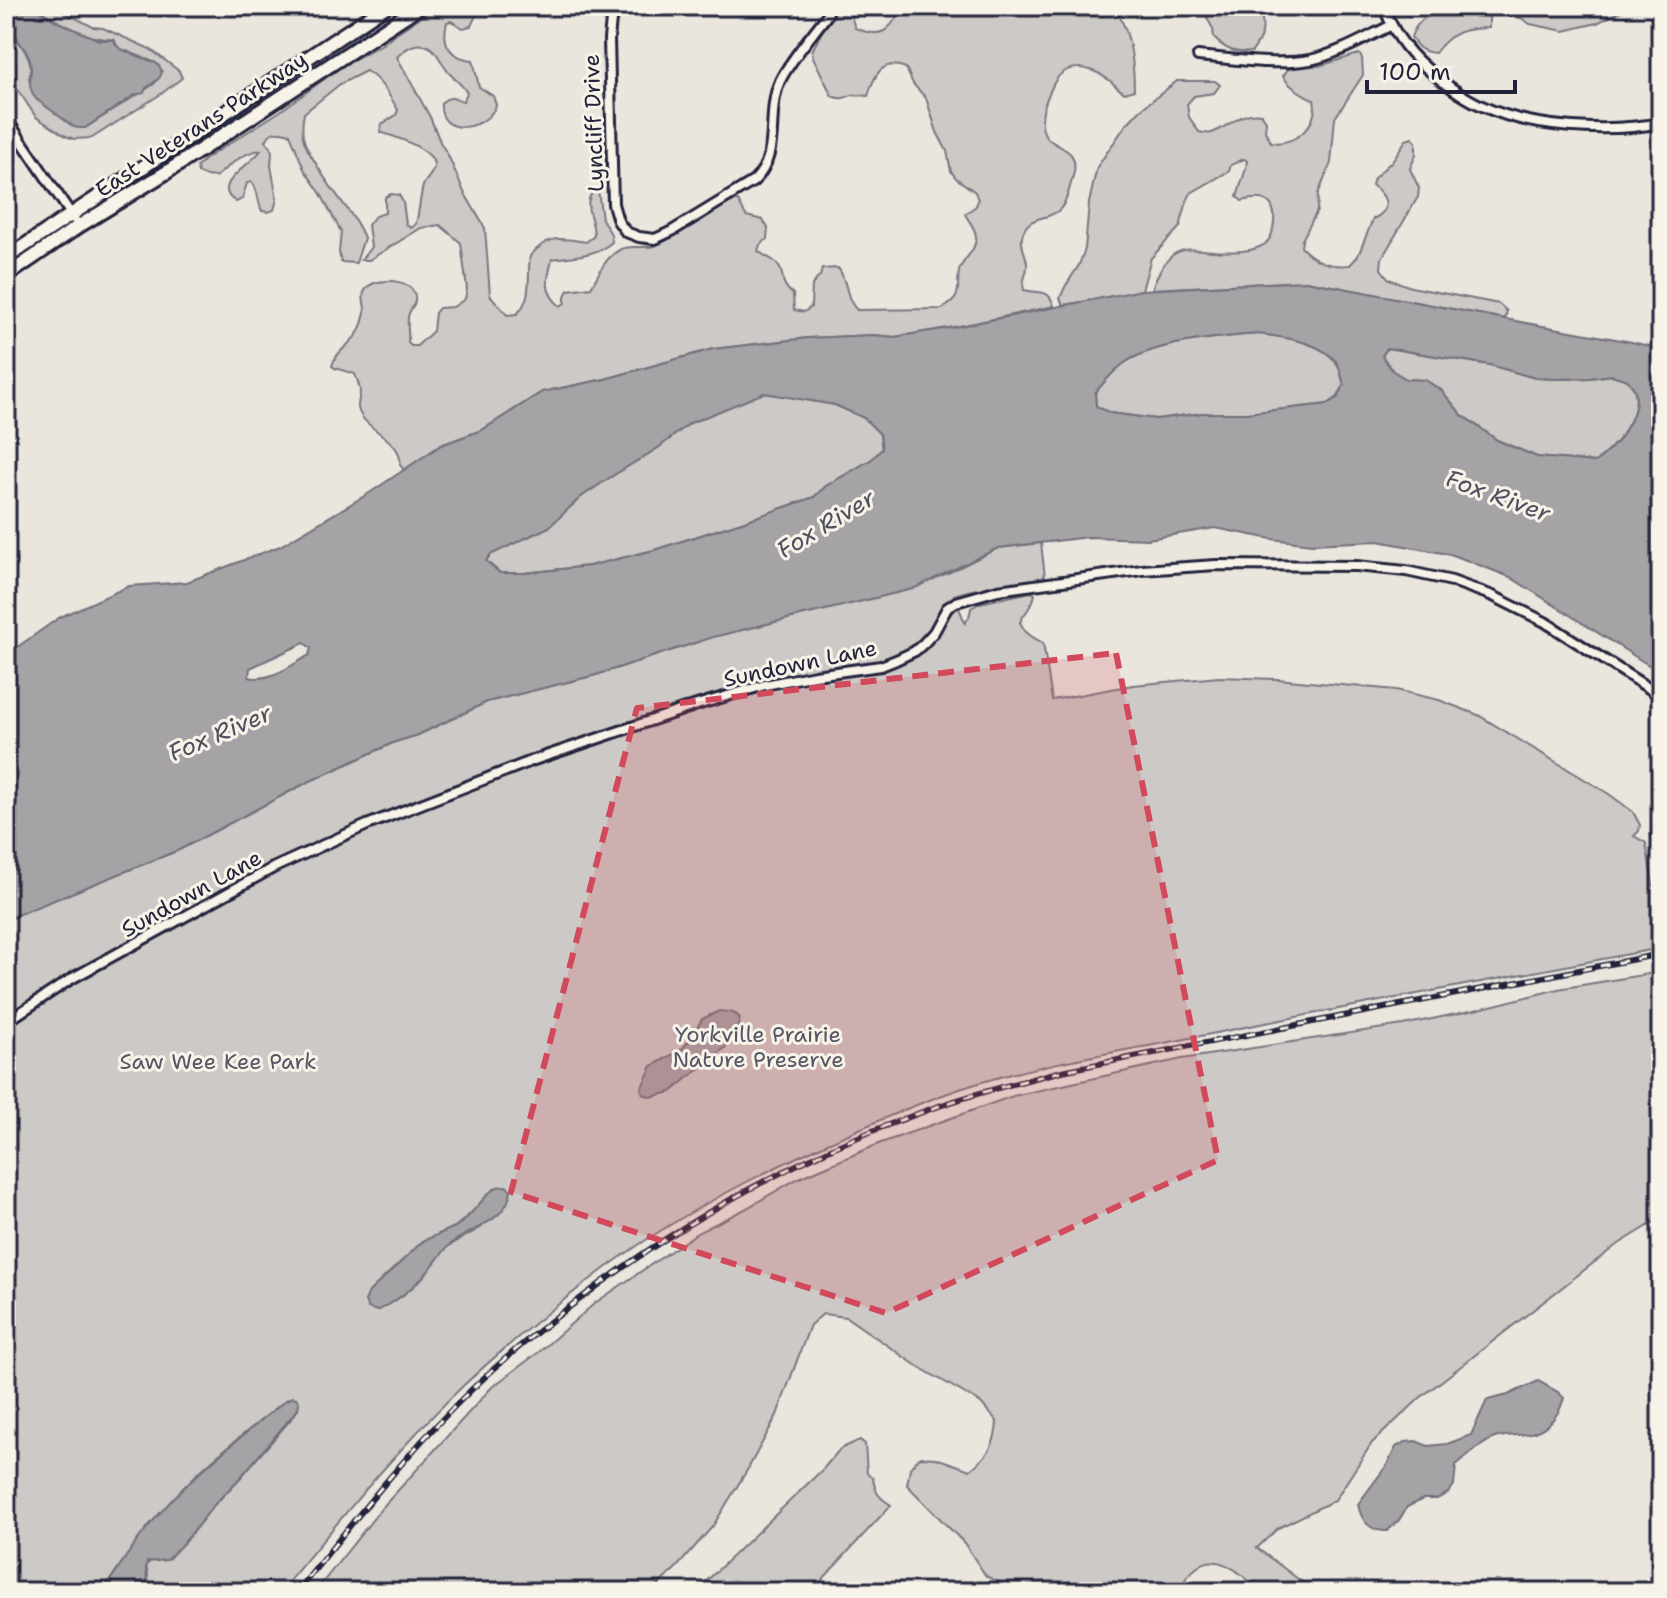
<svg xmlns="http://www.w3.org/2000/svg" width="1667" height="1598" font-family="'Shantell Sans',sans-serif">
<rect width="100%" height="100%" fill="#eae6de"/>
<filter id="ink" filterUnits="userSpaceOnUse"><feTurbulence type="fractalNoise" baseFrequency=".0125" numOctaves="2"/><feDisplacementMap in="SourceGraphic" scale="16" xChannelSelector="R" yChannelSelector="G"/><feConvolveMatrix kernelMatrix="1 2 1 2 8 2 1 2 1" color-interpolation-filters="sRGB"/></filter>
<g filter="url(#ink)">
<g fill="#cdc9c6" stroke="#787680" stroke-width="2" fill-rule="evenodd">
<path d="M 33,6 L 53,6 L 93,27 L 103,28 L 141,45 L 150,49 L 179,71 L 182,78 L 161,94 L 92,138 L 74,139 L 66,136 L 36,117 L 16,87 L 16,64 L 6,42 L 6,10 C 10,20 14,32 19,42 C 29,57 33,61 29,80 L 85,128 L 154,84 L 162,71 L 156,63 L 121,49 L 117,46 L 114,39 C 86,41 57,21 33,6 Z"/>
<path d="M 437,6 L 478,6 L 479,9 L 471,26 L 463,28 L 451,21 L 447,22 C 441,45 451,58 473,60 L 479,87 L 493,96 L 496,105 C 487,131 438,138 441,103 C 449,95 454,98 463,101 L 467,93 C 462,83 452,78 446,69 C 441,62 438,53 431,48 C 419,40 406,47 397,57 L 430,117 L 441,144 L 448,155 L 464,192 L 485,228 L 490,295 L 507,315 L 517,314 C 533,298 527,277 530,256 C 549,234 559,238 586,242 L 594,236 C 594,217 581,206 594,190 L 598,190 L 602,219 L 611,234 L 612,242 C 597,256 572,256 552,259 C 548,279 542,290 560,306 L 565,303 L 565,296 L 568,290 L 591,287 C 600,273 604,258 621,249 C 632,244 646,250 657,245 C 682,235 715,202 738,201 L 746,216 L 763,220 L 768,228 L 767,239 L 760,245 L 758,251 C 764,256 771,258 776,263 C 787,273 777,282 793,294 L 794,310 L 804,312 L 811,307 L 812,285 L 820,276 L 822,269 L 838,268 C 848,280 845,299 857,310 L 942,309 C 948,305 953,303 956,297 C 960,289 957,280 959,271 C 963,258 976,252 976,237 C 976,228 969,222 965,214 L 976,206 L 978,200 L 975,192 L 956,178 L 951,171 L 947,151 L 937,132 L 926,98 L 913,84 L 906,68 C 881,58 874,76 868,96 C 862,96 857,94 852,95 C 844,98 840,100 832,96 L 813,57 L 812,51 L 832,12 L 841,9 L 850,13 L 855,28 C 886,41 889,28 904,6 L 1113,6 C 1130,28 1134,62 1134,90 L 1125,93 C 1117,89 1114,83 1106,78 C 1089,66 1065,62 1054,83 C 1047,97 1039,114 1043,130 C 1049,151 1082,143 1073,176 C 1070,186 1067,203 1059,210 C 1048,221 1026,214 1022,237 C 1020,247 1028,257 1027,266 C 1027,276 1021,280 1024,290 C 1040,294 1049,288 1054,306 L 960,326 L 895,337 L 873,335 L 808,338 L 713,349 L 605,379 L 542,392 L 482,430 L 441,445 L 404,470 L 400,465 C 403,442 373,433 362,417 C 355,407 359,403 360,392 C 360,387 357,379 355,374 L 335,368 L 332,366 C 335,352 352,344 359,331 C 361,327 364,318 365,313 C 366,305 360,296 366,289 C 371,282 381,281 389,281 C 400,281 417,286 415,301 C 414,307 408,311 408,318 C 407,326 409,335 408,343 L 411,346 L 417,346 L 433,331 L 435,313 L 439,308 L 453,307 L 465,299 L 467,289 L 461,243 L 440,225 L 421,228 L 369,260 L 361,260 L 371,247 L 368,225 L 375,216 L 385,213 L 385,197 L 391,194 L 399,195 L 403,202 L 406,224 L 411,228 L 416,224 C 419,212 420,198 423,186 C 426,178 435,173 434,164 C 432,148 393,136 380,132 L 382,124 L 396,115 L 398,110 C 390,96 380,79 366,71 L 340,84 L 304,113 C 299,138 305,146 318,167 C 331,191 355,214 364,238 L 356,263 L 341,262 L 339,252 L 341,232 L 321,194 L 304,169 L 290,134 C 279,131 271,129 266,141 L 270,146 L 272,152 L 271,166 L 277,199 L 274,210 L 268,212 L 262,211 C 257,201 259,191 252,182 L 247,183 L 242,199 L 236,202 C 208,185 253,164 261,150 C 243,152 230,165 216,177 L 206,176 L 198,173 L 197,167 L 205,159 L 279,112 L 341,67 L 384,43 L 392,36 Z"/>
<path d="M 1201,6 L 1260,6 C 1264,28 1265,34 1252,52 C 1235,53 1225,50 1214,38 L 1213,29 Z"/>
<path d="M 1453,6 L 1631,6 L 1597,23 L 1564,31 L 1530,24 L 1521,18 L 1489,12 L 1489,28 C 1462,29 1452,31 1435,53 C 1423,52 1417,48 1411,37 C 1419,14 1435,15 1453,6 Z"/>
<path d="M 1359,54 L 1362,58 L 1363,75 L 1335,118 L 1331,163 L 1318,194 L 1317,211 L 1302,240 L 1301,247 C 1315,262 1330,267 1350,265 L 1358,256 L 1373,219 C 1393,210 1387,196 1372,185 L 1374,178 L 1392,161 L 1406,140 L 1412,138 L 1416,142 L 1416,154 L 1410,169 L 1419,188 L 1418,197 L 1382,258 L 1381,269 L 1389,279 L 1411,287 L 1499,304 L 1507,311 L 1505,319 L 1306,281 L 1152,289 C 1174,230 1193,256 1242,251 C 1250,250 1258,249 1265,244 C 1272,238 1273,231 1274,222 C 1276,198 1261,196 1242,201 L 1237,197 L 1246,168 L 1247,161 L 1244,159 L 1231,165 L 1229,171 L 1191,193 L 1187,201 L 1180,227 L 1151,258 L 1142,290 L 1106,298 L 1063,305 L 1060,298 L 1065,287 L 1079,265 L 1085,249 L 1089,203 L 1097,167 L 1126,125 L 1140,110 L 1177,81 L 1215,81 L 1220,85 L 1214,93 L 1194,96 L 1187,104 L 1189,117 L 1199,132 C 1203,133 1208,134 1212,133 C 1229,127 1242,110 1261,114 L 1266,121 L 1265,131 L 1271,142 C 1294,147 1320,124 1314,100 C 1302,93 1290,88 1283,76 L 1287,70 L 1300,65 L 1319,66 Z"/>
<path d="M 1259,334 C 1284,337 1325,342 1338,365 C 1341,371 1342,379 1344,385 L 1338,397 L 1328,404 L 1247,413 L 1203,413 L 1156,419 L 1110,413 L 1096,406 L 1095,393 C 1104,382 1114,370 1126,362 C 1158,341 1222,337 1259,334 Z"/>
<path d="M 1387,348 L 1490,365 L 1535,378 L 1558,379 L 1590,378 L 1612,375 L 1628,380 C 1630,384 1633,387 1635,391 C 1641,418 1614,448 1595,462 L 1537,457 L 1497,440 L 1462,415 L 1441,390 L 1425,380 L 1406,379 L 1393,371 L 1382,356 Z"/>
<polygon points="764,392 835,405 864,418 880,434 882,449 872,459 826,486 814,497 745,521 654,550 589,566 524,573 500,573 486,561 490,555 549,527 581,497 609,478 658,448 690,423"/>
<path d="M 1041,543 L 1045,577 L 967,591 L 954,595 L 965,623 L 969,617 L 971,608 L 980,603 L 1031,592 L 1035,594 C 1033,607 1025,611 1020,622 C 1025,634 1032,637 1043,643 L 1052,700 L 1133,685 L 1219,677 L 1277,679 L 1396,690 L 1439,700 L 1478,715 L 1609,794 L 1633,812 L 1640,825 L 1639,831 L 1634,836 L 1646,843 L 1653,885 L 1661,893 L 1661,948 C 1529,972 1397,998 1265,1023 C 1226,1031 1187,1039 1148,1046 C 1086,1057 1024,1068 963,1088 C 923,1101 884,1118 846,1135 C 761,1172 679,1214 604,1269 C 556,1305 508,1344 464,1385 C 397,1449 339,1521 280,1592 L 145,1592 L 148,1575 L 146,1565 L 151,1561 L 167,1559 L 187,1539 L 214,1505 L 240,1478 L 293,1417 C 298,1410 300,1406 296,1398 L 286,1400 C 256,1425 223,1449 195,1476 C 159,1511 130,1550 102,1592 L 6,1592 L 6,922 L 18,914 L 179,850 L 306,783 L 395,742 L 418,735 L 487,702 L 596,675 L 713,637 L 946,574 L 998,548 ZM 471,1213 L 482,1227 L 369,1292 L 423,1241 L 455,1227 Z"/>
<path d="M 1661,972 L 1661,1218 L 1614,1247 L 1420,1398 L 1372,1443 L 1335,1500 L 1278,1528 L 1257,1548 L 1302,1582 L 1320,1592 C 1307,1592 1271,1595 1262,1590 C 1255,1587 1248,1580 1242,1575 C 1210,1550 1197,1562 1176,1592 L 1016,1592 L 986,1576 L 964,1543 L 907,1485 L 910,1468 L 919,1457 L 936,1458 L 970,1470 C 988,1456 996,1445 997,1421 L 981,1403 L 917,1366 L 846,1317 L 823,1314 L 810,1325 L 777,1415 L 749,1467 L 713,1526 L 678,1566 L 651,1592 L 315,1592 L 381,1509 L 492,1387 L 539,1352 L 595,1303 L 697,1233 L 745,1209 L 797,1179 L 881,1143 L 1013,1096 L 1182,1059 L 1403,1025 L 1475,1010 L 1558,989 Z"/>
<path d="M 860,1440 L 865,1444 L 867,1473 L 873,1478 C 875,1492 878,1497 891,1505 L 811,1592 L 695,1592 L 823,1469 L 840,1449 Z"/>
</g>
<g fill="#a6a3a6" stroke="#716f7b" stroke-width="2" fill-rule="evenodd">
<path d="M 6,6 L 33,6 L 56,21 L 99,40 L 114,40 L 117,46 L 121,49 L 156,63 C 170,75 154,82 146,88 L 144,93 L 135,95 L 85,128 L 79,128 L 74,127 L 36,99 C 24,81 34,77 30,61 C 29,54 24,49 20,43 C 14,33 8,18 6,6 Z"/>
<path d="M 1306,281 L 1526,323 L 1632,342 L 1661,349 L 1661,673 L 1510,577 L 1453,555 L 1378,541 L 1311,544 L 1272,539 L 1215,528 L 1148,539 L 1088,537 L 998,548 L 913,589 L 713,637 L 596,675 L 487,702 L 418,735 L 395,742 L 306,783 L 179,850 L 19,914 L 6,922 L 6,655 L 60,617 L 129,586 L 187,582 L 280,546 L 371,492 L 441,445 L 482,430 L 542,392 L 605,379 L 713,349 L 808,338 L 873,335 L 895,337 L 960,326 L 1142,290 ZM 1259,334 C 1284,337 1324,342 1338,365 C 1341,371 1342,379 1344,385 L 1338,397 L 1328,404 L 1247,413 L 1203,413 L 1156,419 L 1110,413 L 1096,406 L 1095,393 C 1104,382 1114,370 1126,362 C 1158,341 1222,337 1259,334 ZM 1387,348 L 1490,365 L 1535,378 L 1558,379 L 1590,378 L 1612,375 L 1628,380 C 1630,384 1634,387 1635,391 C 1641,418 1614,448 1595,462 L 1537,457 L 1497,440 L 1462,415 L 1441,390 L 1425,380 L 1406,379 L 1393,371 L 1382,356 ZM 764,393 L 835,405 L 864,418 L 880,434 L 882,449 L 872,459 L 826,486 L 814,497 L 745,521 L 654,550 L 589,566 L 524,573 L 500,573 L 486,561 L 490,555 L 549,527 L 581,497 L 609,478 L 658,448 L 690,423 ZM 304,643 L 311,648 L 309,655 C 292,665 270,682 249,677 L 250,668 Z"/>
<path d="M 719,1011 C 727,1012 734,1011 740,1018 L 736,1035 L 732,1042 L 671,1092 L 651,1097 L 643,1094 L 641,1089 L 652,1066 L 681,1050 L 690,1040 L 702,1019 Z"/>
<path d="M 506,1186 L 511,1190 C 508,1221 473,1227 452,1243 C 441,1252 433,1267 423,1277 C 410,1291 393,1303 377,1311 L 368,1308 L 365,1301 L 369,1292 L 423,1241 L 455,1227 L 464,1221 L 489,1193 L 497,1187 Z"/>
<path d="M 1538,1381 L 1558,1392 L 1564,1398 C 1557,1422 1542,1434 1518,1435 C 1509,1436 1501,1435 1492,1439 C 1481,1444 1466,1457 1456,1465 L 1454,1485 L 1448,1493 L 1437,1499 L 1423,1499 L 1407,1507 L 1399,1520 L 1387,1531 C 1369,1531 1361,1521 1358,1504 L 1387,1465 L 1396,1447 L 1405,1442 L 1416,1441 L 1428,1446 L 1447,1444 L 1471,1435 L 1487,1400 L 1508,1395 Z"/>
<path d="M 292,1397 L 296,1398 L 299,1402 L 298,1409 L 240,1478 L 214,1505 L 187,1539 L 167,1560 L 147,1562 C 143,1573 151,1580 145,1592 L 102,1592 C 121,1565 138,1536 161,1512 C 198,1470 242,1436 286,1400 Z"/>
</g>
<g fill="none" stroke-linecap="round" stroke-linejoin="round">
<defs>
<g id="street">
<path d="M 619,6 L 611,20 L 609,39 L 613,204 L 618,221 L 626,232 L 639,237 L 655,239 L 672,231 L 754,181 C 782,153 765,115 780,81 C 790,60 813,34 827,15 L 830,6"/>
<path d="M 1384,6 C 1392,31 1405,49 1424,66 C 1441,81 1459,95 1480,105 C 1529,129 1608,133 1661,123"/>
<path d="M 1198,56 C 1233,59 1275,66 1310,60 C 1338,54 1365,38 1390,26"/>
<polyline points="6,118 79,226"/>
<polyline points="6,1022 71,979 273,868 367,825 534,760 700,704 765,685 815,675 881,666 896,660 915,651 924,643 934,632 947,608 956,602 998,590 1142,570 1216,565 1356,566 1406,571 1452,581 1493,596 1545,622 1661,696"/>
</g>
<g id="primary">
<polyline points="6,258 386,6"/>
<polyline points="6,276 79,226 167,172 420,6"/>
</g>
</defs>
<use href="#street" stroke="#22223b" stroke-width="14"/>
<use href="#primary" stroke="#22223b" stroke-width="18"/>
<use href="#street" stroke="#f7f3e8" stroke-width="8"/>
<use href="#primary" stroke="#f7f3e8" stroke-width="12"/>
<defs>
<path id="rail" d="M 297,1592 C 349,1527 399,1462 458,1403 C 492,1368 530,1337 568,1308 C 673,1227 791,1159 917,1114 C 964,1096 1013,1084 1062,1071 L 1661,954"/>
</defs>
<use href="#rail" stroke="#22223b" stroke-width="6"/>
<use href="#rail" stroke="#f7f3e8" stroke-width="3" stroke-dasharray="9" stroke-linecap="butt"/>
</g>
</g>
<path fill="#d1495b" fill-opacity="0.2" stroke="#d1495b" stroke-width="6" stroke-dasharray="16 10" stroke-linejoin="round" d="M 1116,653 L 1218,1160 L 886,1313 L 511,1192 L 637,708 Z"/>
<g text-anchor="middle" stroke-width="6" stroke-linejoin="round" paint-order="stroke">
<g font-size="22" fill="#22223b" stroke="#f7f3e8">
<text transform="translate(593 123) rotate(-92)" y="8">Lyncliff Drive</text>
<text transform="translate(201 124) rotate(-33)" y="8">East Veterans Parkway</text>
<text transform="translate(800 663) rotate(-12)" y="8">Sundown Lane</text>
<text transform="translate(191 893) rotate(-29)" y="8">Sundown Lane</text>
</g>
<g font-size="22" fill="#555465" stroke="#f7f3e8">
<text x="758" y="1042">Yorkville Prairie<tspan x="758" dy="25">Nature Preserve</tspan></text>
<text x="218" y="1069">Saw Wee Kee Park</text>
</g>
<g font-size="24" font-style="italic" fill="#504f60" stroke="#f7f3e8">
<text transform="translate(1498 496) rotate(20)" y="8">Fox River</text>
<text transform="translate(826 524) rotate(-31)" y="8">Fox River</text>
<text transform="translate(220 733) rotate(-23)" y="8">Fox River</text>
</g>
</g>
<rect width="1667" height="1598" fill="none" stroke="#f7f3e8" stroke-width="32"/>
<rect x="16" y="16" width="1635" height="1566" fill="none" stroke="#22223b" stroke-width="3" filter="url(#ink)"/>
<path d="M1367 80v12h148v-12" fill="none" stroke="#22223b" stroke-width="4"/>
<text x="1379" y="80" font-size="24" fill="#22223b" stroke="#f7f3e8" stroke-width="6" paint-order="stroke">100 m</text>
</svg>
